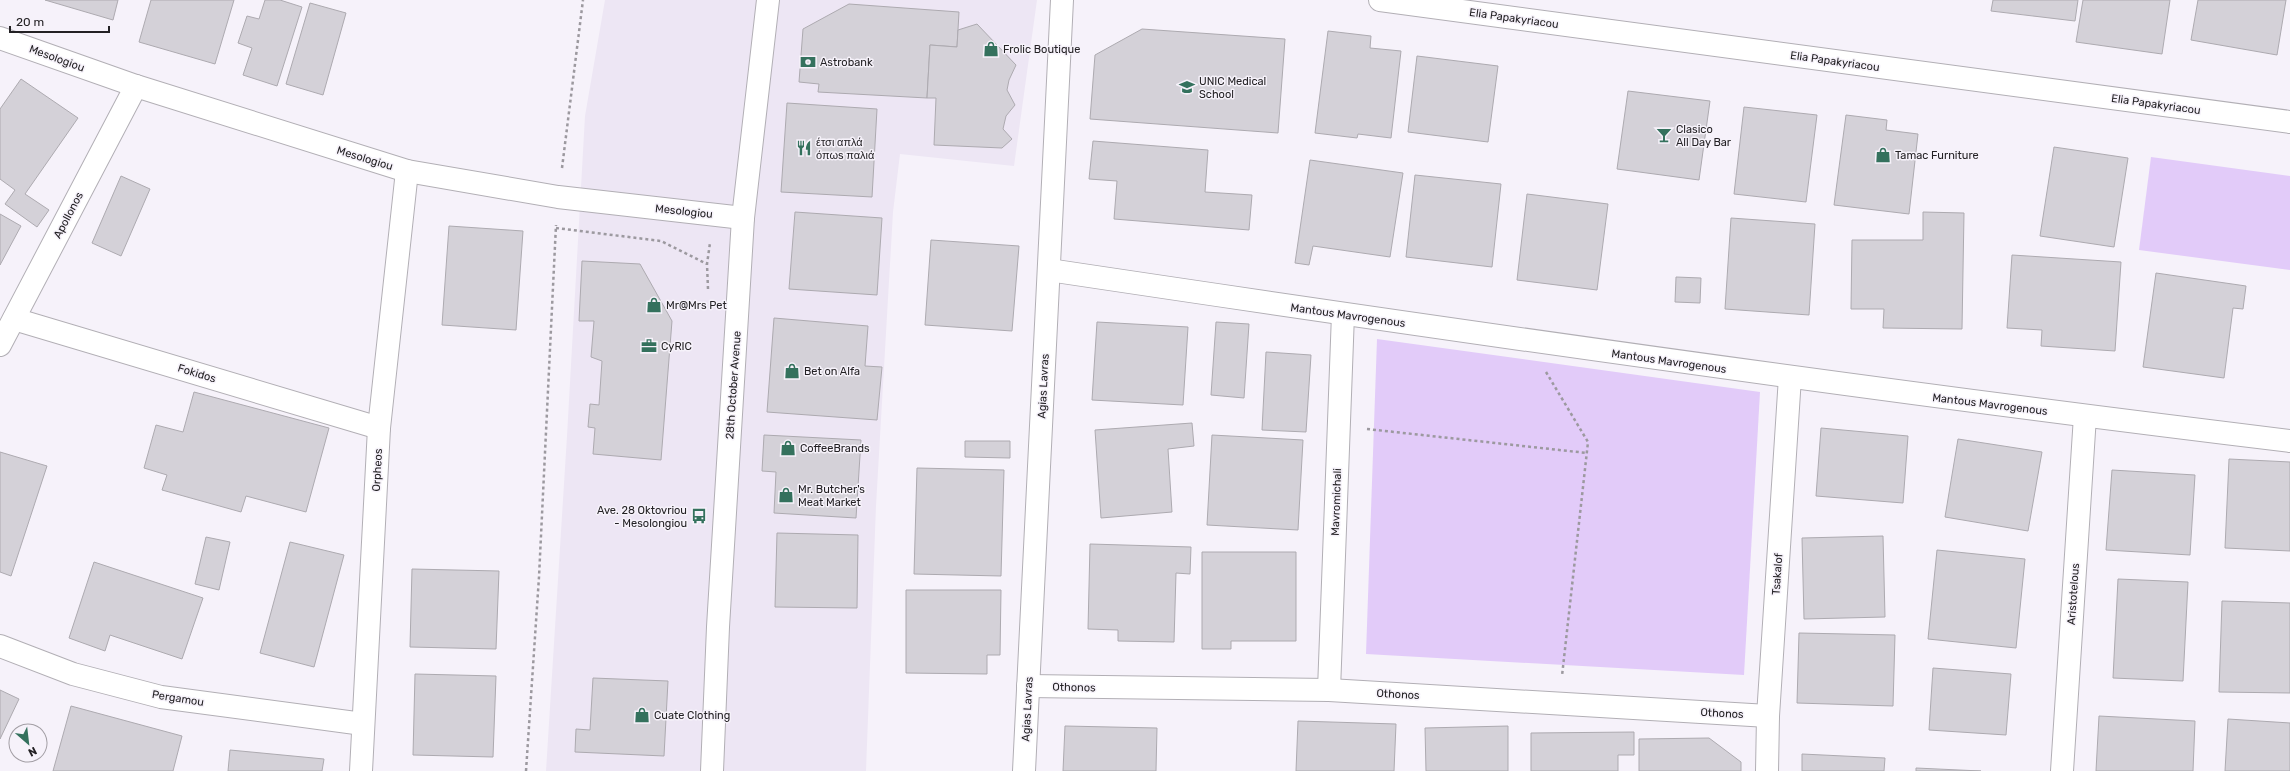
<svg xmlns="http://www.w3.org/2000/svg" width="2290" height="771" font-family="Rubik,sans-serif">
<rect width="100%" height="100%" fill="#f6f2fa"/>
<polygon fill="#ede6f4" points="605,0 1037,0 1014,166 900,154 893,212 876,506 866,771 546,771 567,436 585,116"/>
<g fill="#e2cbf9">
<polygon points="2151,157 2290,176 2290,270 2139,250"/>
<polygon points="1377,339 1760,392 1744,675 1366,654"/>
</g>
<g fill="#d4d1d8" stroke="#adaab0">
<polygon points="45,0 118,0 113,20"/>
<polygon points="151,0 234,0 215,64 139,42"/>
<polygon points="265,0 280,0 302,7 277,86 243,75 252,48 238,43 247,16 259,19"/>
<polygon points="1993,0 2078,0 2075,21 1991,11"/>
<polygon points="2083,0 2170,0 2162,54 2076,42"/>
<polygon points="2198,0 2286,0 2277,55 2191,40"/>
<polygon points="310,3 346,13 323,95 286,84"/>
<polygon points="849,4 959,12 957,47 930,45 927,98 818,92 819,84 799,82 803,29"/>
<polygon points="977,24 1016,65 1009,80 1007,90 1015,105 1006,116 1003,129 1012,139 1002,148 934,145 936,98 927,98 930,45 957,47 958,30"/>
<polygon points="1142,29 1285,39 1278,133 1090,119 1095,55"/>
<polygon points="1328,31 1371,36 1370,48 1401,51 1391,138 1358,134 1357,138 1315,133"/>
<polygon points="1417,56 1498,66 1488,142 1408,132"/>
<polygon points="21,79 78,118 25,194 49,210 37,227 5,204 15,190 0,179 0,109"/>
<polygon points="1628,91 1710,101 1699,180 1617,169"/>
<polygon points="787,103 877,109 872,197 781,192"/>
<polygon points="1744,107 1817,115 1806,202 1734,194"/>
<polygon points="1846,115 1887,120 1886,130 1918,134 1909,214 1834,205"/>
<polygon points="1093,141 1208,150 1205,192 1252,195 1249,230 1114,219 1117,181 1089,179"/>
<polygon points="2054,147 2128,158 2114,247 2040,236"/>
<polygon points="1310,160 1403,173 1390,257 1313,246 1309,265 1295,263"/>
<polygon points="1415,175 1501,184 1492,267 1406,257"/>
<polygon points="121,176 150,189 121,256 92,243"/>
<polygon points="1527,194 1608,204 1597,290 1517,280"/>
<polygon points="795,212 882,218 877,295 789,289"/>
<polygon points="1923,212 1964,213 1962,329 1883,328 1884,309 1851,309 1852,240 1923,240"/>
<polygon points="0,214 21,226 0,265"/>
<polygon points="1731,218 1815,224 1809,315 1725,309"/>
<polygon points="449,226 523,231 516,330 442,325"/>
<polygon points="931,240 1019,246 1012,331 925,325"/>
<polygon points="2012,255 2121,262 2115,351 2041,346 2042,330 2007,328"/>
<polygon points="582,261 640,264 672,321 661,460 593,454 595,428 588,427 590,404 599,405 602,361 591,357 594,321 579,321"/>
<polygon points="2156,273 2246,286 2243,309 2233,308 2224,378 2143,367"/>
<polygon points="1676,277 1701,278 1700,303 1675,302"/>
<polygon points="774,318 868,326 865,366 882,367 877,420 767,412"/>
<polygon points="1097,322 1188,327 1183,405 1092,400"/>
<polygon points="1216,322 1249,324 1244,398 1211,395"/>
<polygon points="1266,352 1311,355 1306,432 1262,430"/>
<polygon points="194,392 329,428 306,512 246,496 241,512 162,490 167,475 144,468 156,425 183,432"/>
<polygon points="1192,423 1194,446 1168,449 1172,512 1101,518 1095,430"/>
<polygon points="1821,428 1908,436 1903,503 1816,496"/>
<polygon points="764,435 861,440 856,518 774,513 776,472 762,471"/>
<polygon points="1212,435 1303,440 1298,530 1207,525"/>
<polygon points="1958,439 2042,452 2028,531 1945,517"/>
<polygon points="965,441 1010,441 1010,458 965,457"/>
<polygon points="0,452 47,466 11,576 0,572"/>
<polygon points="2229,459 2290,462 2290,551 2225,548"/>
<polygon points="917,468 1004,470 1001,576 914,574"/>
<polygon points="2112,470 2195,475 2190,555 2106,550"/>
<polygon points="777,533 858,535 857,608 775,607"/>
<polygon points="1883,536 1885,617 1804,619 1802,538"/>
<polygon points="206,537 230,542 219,590 195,584"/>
<polygon points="290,542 344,555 314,667 260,653"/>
<polygon points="1090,544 1191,547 1190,574 1176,573 1174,642 1118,641 1118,630 1088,629"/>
<polygon points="1937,550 2025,559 2016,648 1928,639"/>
<polygon points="1202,552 1296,552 1296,641 1231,641 1231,649 1202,649"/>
<polygon points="94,562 203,598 182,659 110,635 105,651 69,638"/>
<polygon points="412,569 499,571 496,649 410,647"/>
<polygon points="2118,579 2188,582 2183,681 2113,678"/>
<polygon points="906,590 1001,590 1000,655 987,655 987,674 906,673"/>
<polygon points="2222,601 2290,603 2290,693 2219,692"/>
<polygon points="1799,633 1895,635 1893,706 1797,703"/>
<polygon points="1933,668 2011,674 2006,735 1929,730"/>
<polygon points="415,674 496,676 493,757 413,755"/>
<polygon points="593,678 668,681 664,756 575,752 576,729 590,730"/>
<polygon points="0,690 19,699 0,739"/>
<polygon points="71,706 182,736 173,771 53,771"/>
<polygon points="2099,716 2195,721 2193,771 2096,771"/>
<polygon points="2228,719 2290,723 2290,771 2225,771"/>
<polygon points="1298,721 1396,724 1394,771 1296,771"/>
<polygon points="1065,726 1157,728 1156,771 1063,771"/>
<polygon points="1508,726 1508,771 1426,771 1425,728"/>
<polygon points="1634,732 1634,755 1618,755 1618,771 1531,771 1531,733"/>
<polygon points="1709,738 1741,762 1741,771 1639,771 1639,739"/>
<polygon points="230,750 324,759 322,771 228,771"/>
<polygon points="1802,754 1885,758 1884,771 1802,771"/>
<polygon points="1916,768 1981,771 1916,771"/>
</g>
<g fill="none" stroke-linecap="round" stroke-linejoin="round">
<defs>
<g id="minor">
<polyline points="0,38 136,86 407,171 558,197 743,218"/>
<path d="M 1049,270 C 1462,332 1875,391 2290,441"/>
<polyline points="14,319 379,428"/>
<polyline points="0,345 136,86"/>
<polyline points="0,646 73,674 161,697 363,724"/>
<polyline points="1028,686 1329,690 1768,716"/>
<polyline points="1329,690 1343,314"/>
<polyline points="361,771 379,428 407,171"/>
<polyline points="1024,771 1062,0"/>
<polyline points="1767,771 1768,716 1790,377"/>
<polyline points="2062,771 2085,416"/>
</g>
<g id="secondary">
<polyline points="1380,0 2290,122"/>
<polyline points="712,771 718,627 743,218 768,0"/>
</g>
</defs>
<use href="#minor" stroke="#b2afb5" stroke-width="24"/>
<use href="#secondary" stroke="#b2afb5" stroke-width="24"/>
<g stroke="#9c999f" stroke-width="2.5" stroke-dasharray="3 3" stroke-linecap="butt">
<polyline points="562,168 583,0"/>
<polyline points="556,228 661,241 707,264"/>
<polyline points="708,289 707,264 710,243"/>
<polyline points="1546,372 1588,442 1562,676"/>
<polyline points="1367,429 1587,453"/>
<polyline points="526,771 539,577 556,225"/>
</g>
<use href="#minor" stroke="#fff" stroke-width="22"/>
<use href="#secondary" stroke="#fff" stroke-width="22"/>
</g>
<defs>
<symbol id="shop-bare" viewBox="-9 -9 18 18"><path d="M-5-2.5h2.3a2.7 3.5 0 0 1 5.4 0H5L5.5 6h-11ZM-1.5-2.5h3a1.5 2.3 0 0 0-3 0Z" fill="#34715d" stroke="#f6f2fa" stroke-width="2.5" paint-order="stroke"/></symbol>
<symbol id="bank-bare" viewBox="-9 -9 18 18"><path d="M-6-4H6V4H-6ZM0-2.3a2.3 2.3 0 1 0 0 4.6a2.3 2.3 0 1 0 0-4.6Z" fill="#34715d" stroke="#f6f2fa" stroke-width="2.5" paint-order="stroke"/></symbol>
<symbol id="university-bare" viewBox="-9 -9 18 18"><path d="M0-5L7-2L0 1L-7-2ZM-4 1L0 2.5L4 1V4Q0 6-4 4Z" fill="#34715d" stroke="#f6f2fa" stroke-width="2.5" paint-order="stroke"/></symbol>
<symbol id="bar-bare" viewBox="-9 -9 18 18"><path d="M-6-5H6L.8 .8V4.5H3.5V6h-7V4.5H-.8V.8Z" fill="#34715d" stroke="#f6f2fa" stroke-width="2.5" paint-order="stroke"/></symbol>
<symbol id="restaurant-bare" viewBox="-9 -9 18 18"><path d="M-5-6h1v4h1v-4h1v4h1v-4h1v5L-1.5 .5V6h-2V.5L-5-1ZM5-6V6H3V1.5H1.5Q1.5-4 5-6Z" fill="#34715d" stroke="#f6f2fa" stroke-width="2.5" paint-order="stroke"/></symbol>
<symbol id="office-bare" viewBox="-9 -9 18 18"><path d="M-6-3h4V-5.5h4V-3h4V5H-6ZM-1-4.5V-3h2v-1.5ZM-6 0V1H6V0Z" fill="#34715d" stroke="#f6f2fa" stroke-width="2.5" paint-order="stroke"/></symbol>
<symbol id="bus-bare" viewBox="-9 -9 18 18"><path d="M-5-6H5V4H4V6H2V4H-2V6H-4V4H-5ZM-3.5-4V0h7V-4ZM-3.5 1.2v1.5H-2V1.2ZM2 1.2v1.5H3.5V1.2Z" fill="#34715d" stroke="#f6f2fa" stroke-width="2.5" paint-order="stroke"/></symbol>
</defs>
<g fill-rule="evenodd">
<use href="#shop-bare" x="980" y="38" width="22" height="22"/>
<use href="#bank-bare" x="797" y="51" width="22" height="22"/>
<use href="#university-bare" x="1176" y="76" width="22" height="22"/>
<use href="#bar-bare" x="1653" y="124" width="22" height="22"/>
<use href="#restaurant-bare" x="793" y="137" width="22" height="22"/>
<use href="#shop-bare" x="1872" y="144" width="22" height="22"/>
<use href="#shop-bare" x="643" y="294" width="22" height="22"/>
<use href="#office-bare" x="638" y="335" width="22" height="22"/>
<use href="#shop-bare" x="781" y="360" width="22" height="22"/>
<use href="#shop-bare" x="777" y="437" width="22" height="22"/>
<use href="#shop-bare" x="775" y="484" width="22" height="22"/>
<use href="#bus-bare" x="688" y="505" width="22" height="22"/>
<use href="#shop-bare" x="631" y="704" width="22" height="22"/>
</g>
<g text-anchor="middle" stroke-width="3" stroke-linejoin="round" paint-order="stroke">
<g font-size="11" fill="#232124" stroke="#f6f2fa">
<text transform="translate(1514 18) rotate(8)" y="4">Elia Papakyriacou</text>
<text transform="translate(57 58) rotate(20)" y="4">Mesologiou</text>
<text transform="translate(1835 61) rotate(8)" y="4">Elia Papakyriacou</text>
<text transform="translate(2156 104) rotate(8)" y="4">Elia Papakyriacou</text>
<text transform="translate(365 158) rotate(17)" y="4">Mesologiou</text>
<text transform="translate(684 211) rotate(6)" y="4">Mesologiou</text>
<text transform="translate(68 215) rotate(-62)" y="4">Apollonos</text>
<text transform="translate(1348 315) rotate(8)" y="4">Mantous Mavrogenous</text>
<text transform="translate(1669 361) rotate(8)" y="4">Mantous Mavrogenous</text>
<text transform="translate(197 373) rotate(17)" y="4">Fokidos</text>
<text transform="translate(733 385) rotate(-86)" y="4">28th October Avenue</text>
<text transform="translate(1043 386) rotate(-87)" y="4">Agias Lavras</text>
<text transform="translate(1990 404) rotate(7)" y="4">Mantous Mavrogenous</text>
<text transform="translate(377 470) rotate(-87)" y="4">Orpheos</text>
<text transform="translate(1336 502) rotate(-88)" y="4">Mavromichali</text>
<text transform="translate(1777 574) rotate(-86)" y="4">Tsakalof</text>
<text transform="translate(2073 594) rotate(-86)" y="4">Aristotelous</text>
<text transform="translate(1074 687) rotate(1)" y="4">Othonos</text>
<text transform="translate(1398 694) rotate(3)" y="4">Othonos</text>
<text transform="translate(178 698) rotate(9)" y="4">Pergamou</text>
<text transform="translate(1027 709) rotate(-87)" y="4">Agias Lavras</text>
<text transform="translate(1722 713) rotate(3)" y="4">Othonos</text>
</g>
<g font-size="11" fill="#232124" stroke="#f6f2fa" text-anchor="start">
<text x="1003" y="53">Frolic Boutique</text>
<text x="820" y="66">Astrobank</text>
<text x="1199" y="85">UNIC Medical<tspan x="1199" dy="13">School</tspan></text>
<text x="1676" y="133">Clasico<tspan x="1676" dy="13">All Day Bar</tspan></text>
<text x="816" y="146">έτσι απλά<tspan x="816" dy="13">όπωs παλιά</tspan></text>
<text x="1895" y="159">Tamac Furniture</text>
<text x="666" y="309">Mr@Mrs Pet</text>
<text x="661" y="350">CyRIC</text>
<text x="804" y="375">Bet on Alfa</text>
<text x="800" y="452">CoffeeBrands</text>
<text x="798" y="493">Mr. Butcher's<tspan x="798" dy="13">Meat Market</tspan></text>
<text x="687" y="514" text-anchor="end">Ave. 28 Oktovriou<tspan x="687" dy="13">- Mesolongiou</tspan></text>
<text x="654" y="719">Cuate Clothing</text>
</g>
</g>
<g transform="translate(28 743) rotate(152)"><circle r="19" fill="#f6f2fa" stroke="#a29ea4"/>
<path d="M0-3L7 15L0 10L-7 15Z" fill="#34715d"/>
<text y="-6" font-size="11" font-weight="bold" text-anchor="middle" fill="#232124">N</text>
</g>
<path d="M10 26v6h99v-6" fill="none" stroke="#232124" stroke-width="2"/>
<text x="16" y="26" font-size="12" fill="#232124" stroke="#f6f2fa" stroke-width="3" paint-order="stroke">20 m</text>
</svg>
